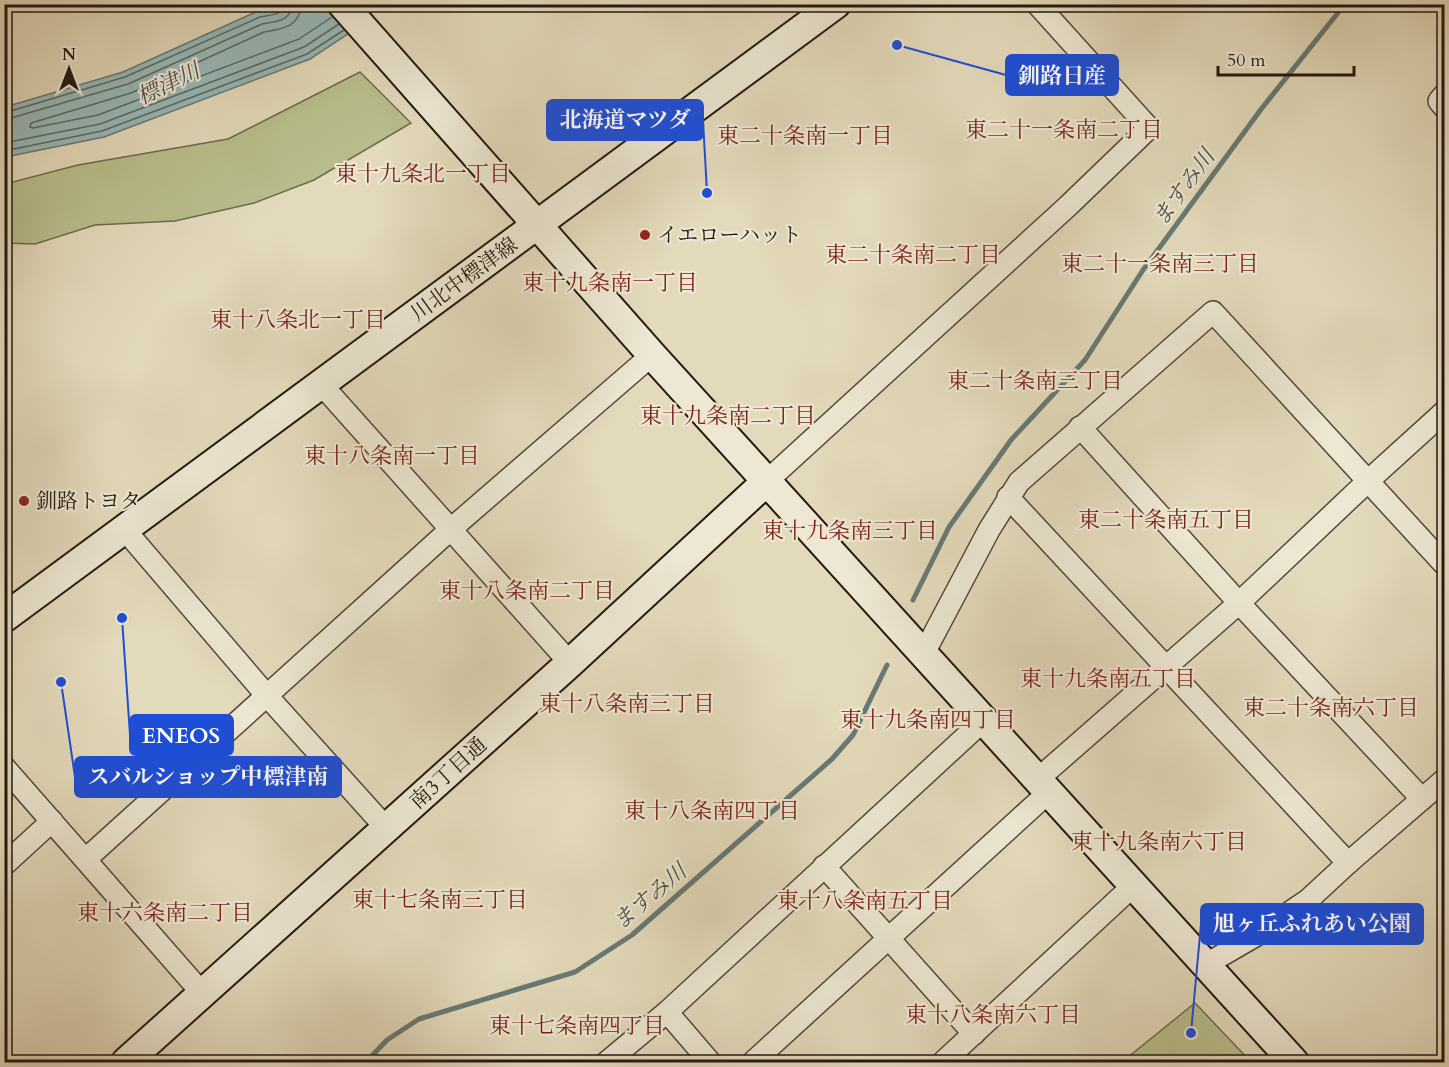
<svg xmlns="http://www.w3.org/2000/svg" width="1449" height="1067" font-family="Cardo,'Noto Serif JP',serif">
<rect width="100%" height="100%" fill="#e3dabb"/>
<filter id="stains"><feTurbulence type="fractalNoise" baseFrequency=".00333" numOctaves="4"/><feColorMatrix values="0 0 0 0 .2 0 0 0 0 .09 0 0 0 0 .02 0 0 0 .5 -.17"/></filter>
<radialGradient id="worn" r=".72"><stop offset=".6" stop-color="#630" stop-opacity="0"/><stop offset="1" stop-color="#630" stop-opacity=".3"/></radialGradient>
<g fill="#b9be8c" stroke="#6e6b4e" stroke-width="1.5">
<polygon points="360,72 411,123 314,180 254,203 175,221 95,225 35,244 5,243 5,184 78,165 228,139"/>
<polygon points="1195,1003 1251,1062 1122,1062"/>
</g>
<polygon fill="#97b9b8" stroke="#687975" stroke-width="1.5" points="296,5 366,5 348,34 310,59 104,137 5,157 5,107 123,72 258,11"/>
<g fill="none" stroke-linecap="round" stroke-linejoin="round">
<g stroke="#5c6864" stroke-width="1.5">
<path d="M 301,4 C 300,27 283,29 264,32 L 131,93 L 31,123 L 30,127 L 33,128 L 98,115 L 299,39 L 332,17"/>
<path d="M 4,113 L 125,77 L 260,17 C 269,15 283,16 284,4"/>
<path d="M 4,120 L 128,84 L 262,24 C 276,21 291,22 292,4"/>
<polyline points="4,143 100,124 304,47 339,24"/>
<polyline points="4,151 102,131 307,54 344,30"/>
</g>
<g stroke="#687975" stroke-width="5">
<polyline points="913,600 949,527 1011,440 1085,360 1143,270 1262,108 1345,4"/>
<polyline points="366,1062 387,1040 419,1019 575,972 632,935 832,759 853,735 887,665"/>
</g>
<defs>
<g id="street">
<polyline points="1444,95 1439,101 1444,107"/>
<polyline points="321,384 570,663"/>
<polyline points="1080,427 1239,603 1422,799"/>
<polyline points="767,481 1068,206 1149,128 1037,4"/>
<polyline points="1008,497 1348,863"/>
<polyline points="125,530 268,697 387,829"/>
<polyline points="924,653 989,530 1019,482 1213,312 1444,564"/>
<polyline points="4,767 202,993"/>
<polyline points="1038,779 1239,603 1368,481 1444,412"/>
<polyline points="86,859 451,529 652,355"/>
<polyline points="4,865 52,821"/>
<polyline points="824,866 974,1034"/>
<polyline points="1205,965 1255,936 1308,900 1348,863 1444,780"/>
<polyline points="667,1012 710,1062"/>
<polyline points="607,1062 667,1012 984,720"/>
<polyline points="753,1062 1049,792"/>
<polyline points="943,1062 1134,885"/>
</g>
<g id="secondary">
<polyline points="342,4 652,355 1294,1062"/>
<polyline points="4,618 836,4"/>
<polyline points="126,1062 570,663 767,481"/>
</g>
</defs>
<use href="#street" stroke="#52483b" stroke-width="24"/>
<use href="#secondary" stroke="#221810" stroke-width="32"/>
<use href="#street" stroke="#ede7d3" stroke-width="21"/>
<use href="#secondary" stroke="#ede7d3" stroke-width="28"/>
</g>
<g fill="#8f2418" stroke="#ede7d3" stroke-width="2">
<circle cx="645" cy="235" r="6"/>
<circle cx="24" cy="501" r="6"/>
</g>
<g text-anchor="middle" stroke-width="4.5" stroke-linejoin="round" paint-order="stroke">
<g font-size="21" fill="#221810" stroke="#ede7d3" text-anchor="start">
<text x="657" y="242">イエローハット</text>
<text x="36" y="508">釧路トヨタ</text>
</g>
<g font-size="21" fill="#221810" stroke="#ede7d3">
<text transform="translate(464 279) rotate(-36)" y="7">川北中標津線</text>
<text transform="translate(448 773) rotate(-42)" y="7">南3丁目通</text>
</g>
<g font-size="22" font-style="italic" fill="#4b504b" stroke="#ede7d3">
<text transform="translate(168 83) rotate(-26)" y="8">標津川</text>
<text transform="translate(1183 187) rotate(-54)" y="8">ますみ川</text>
<text transform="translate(649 896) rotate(-40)" y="8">ますみ川</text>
</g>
<g font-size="22" fill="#7a1f14" stroke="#ede7d3">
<text x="1064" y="137">東二十一条南二丁目</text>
<text x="805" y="143">東二十条南一丁目</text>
<text x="423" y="181">東十九条北一丁目</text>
<text x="913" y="262">東二十条南二丁目</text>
<text x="1160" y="271">東二十一条南三丁目</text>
<text x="610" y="290">東十九条南一丁目</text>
<text x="298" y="327">東十八条北一丁目</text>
<text x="1035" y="388">東二十条南三丁目</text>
<text x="728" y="423">東十九条南二丁目</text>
<text x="392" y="463">東十八条南一丁目</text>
<text x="1166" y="527">東二十条南五丁目</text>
<text x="850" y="538">東十九条南三丁目</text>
<text x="527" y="598">東十八条南二丁目</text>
<text x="1108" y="686">東十九条南五丁目</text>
<text x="627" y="711">東十八条南三丁目</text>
<text x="1331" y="715">東二十条南六丁目</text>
<text x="928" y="727">東十九条南四丁目</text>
<text x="712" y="818">東十八条南四丁目</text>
<text x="1159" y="849">東十九条南六丁目</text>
<text x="440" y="907">東十七条南三丁目</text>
<text x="865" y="908">東十八条南五丁目</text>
<text x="165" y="920">東十六条南二丁目</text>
<text x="993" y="1022">東十八条南六丁目</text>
<text x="577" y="1033">東十七条南四丁目</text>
</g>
</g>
<path fill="none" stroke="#1d4ed8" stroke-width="2" d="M897 45L1006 75M707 193L703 120M122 618L130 735M61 682L75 777M1191 1033L1201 924"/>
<g fill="#1d4ed8" stroke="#ede7d3" stroke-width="2">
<circle cx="897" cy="45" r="6"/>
<circle cx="707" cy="193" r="6"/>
<circle cx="122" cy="618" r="6"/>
<circle cx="61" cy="682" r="6"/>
<circle cx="1191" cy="1033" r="6"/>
</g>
<g fill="#1d4ed8" stroke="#1d4ed8" stroke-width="2">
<rect x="1006" y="55" width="112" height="40" rx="6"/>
<rect x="547" y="100" width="156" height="40" rx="6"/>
<rect x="130" y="715" width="103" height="40" rx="6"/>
<rect x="75" y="757" width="266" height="40" rx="6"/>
<rect x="1201" y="904" width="222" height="40" rx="6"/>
</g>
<g font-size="22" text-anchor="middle" font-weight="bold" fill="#fff">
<text x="1062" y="83">釧路日産</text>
<text x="625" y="127">北海道マツダ</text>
<text x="181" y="743">ENEOS</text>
<text x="208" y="784">スバルショップ中標津南</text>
<text x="1312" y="931">旭ヶ丘ふれあい公園</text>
</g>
<rect width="1449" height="1067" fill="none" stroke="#e3dabb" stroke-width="24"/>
<rect x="6" y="6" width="1437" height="1055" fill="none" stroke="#221810" stroke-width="3"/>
<rect x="12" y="12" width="1425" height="1043" fill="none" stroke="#221810" stroke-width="1.5"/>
<g transform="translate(69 69)" stroke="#ede7d3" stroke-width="4.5" paint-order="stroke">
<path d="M0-4.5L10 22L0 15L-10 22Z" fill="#221810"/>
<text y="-9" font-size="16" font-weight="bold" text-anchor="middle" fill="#221810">N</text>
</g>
<path d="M1218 66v9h136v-9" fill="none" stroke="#221810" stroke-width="3"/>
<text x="1227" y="66" font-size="18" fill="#221810" stroke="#ede7d3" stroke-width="4.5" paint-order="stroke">50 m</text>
<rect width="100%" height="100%" filter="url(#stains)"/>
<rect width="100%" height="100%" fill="url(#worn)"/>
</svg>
